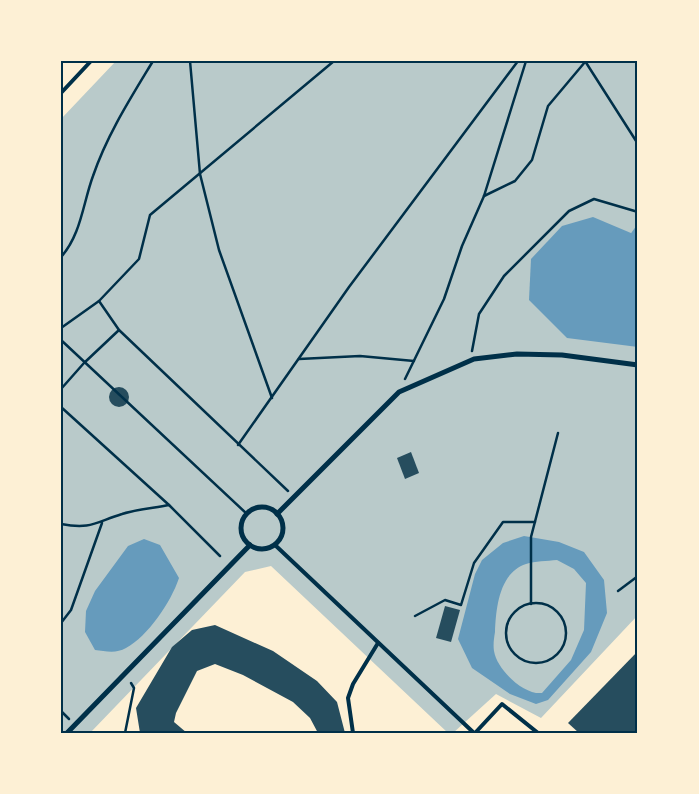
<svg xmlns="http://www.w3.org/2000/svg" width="699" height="794" font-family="'IBM Plex Sans',sans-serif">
<rect width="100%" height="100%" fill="#fdf0d5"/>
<polygon fill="#b9caca" points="116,61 638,61 638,615 541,718 496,694 453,733 448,733 271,566 245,572 90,733 61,733 61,119"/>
<g fill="#669bbc" fill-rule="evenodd">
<polygon points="593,217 638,236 638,347 567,338 529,300 531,259 562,226"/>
<path d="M 524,536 L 559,542 L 584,552 L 604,580 L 607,613 L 591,652 L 548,700 L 536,704 L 510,694 L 472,668 L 458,639 L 475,574 L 482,560 L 503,543 ZM 557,560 L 574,569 L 586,583 L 584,630 L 571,660 L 542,693 C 524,695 497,670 494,651 C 493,645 494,638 495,632 C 496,608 499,573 526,564 C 535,561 547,561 557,560 Z"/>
<path d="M 144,539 L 160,545 L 179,578 C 171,602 148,636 126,648 C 116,654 105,651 95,650 L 85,632 L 86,611 L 95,591 L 128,546 Z"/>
</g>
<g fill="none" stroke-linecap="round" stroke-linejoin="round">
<polyline stroke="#669bbc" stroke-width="4" points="633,234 638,227"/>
</g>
<g fill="#264d5e">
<circle cx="119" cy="397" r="10"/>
<polygon points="411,452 419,473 405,479 397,458"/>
<polygon points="445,606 460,610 451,642 436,638"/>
<polygon points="215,625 273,651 317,681 337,702 345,733 318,733 310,718 293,702 243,675 215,664 197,671 176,713 174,722 187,733 140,733 136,708 172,647 192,630"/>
<polygon points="638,651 638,733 579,733 568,723"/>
</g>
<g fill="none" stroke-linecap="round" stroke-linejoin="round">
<g stroke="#003049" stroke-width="2.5">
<polyline points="190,61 200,174 219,250 272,398"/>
<polyline points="585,61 638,144"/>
<polyline points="484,196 515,181 532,160 548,106 585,62"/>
<path d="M 61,257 C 81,235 83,203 93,176 C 107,135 130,99 153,61"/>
<polyline points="99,301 119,330 288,491"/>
<polyline points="61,328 99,301 139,259 150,215 334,61"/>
<polyline points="61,340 247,514"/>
<polyline points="472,351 479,314 504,276 569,211 594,199 638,212"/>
<polyline points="299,359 360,356 414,361"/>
<polyline points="405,379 444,299 462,246 484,196 526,61"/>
<polyline points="61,389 84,363 119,330"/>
<polyline points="61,407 169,505 220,556"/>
<polyline points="238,445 349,287 518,61"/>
<path d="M 61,524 C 91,530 96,522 122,514 C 137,509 154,508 169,505"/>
<polyline points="618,591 638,576"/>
<circle cx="536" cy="633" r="30"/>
<polyline points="531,604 531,537 558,433"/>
<polyline points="415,616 445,600 461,605 474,563 503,522 535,522"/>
<polyline points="61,623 71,610 102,523"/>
<polyline points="61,711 69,719"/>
<polyline points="125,733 134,688 131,683"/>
</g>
<g stroke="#003049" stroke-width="4">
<polyline points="61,93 91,61"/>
<polyline points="275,545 474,733"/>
<polyline points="353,733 348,698 353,684 378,643"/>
<polyline points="475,733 502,704 538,733"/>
</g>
<g stroke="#003049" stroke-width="5">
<circle cx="262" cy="528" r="21"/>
<polyline points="277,514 399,392 474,359 517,354 562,355 638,365"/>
<polyline points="67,733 250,545"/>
</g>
</g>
<rect width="699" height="794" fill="none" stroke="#fdf0d5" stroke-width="125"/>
<rect x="62" y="62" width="574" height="670" fill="none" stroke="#003049" stroke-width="2"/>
</svg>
